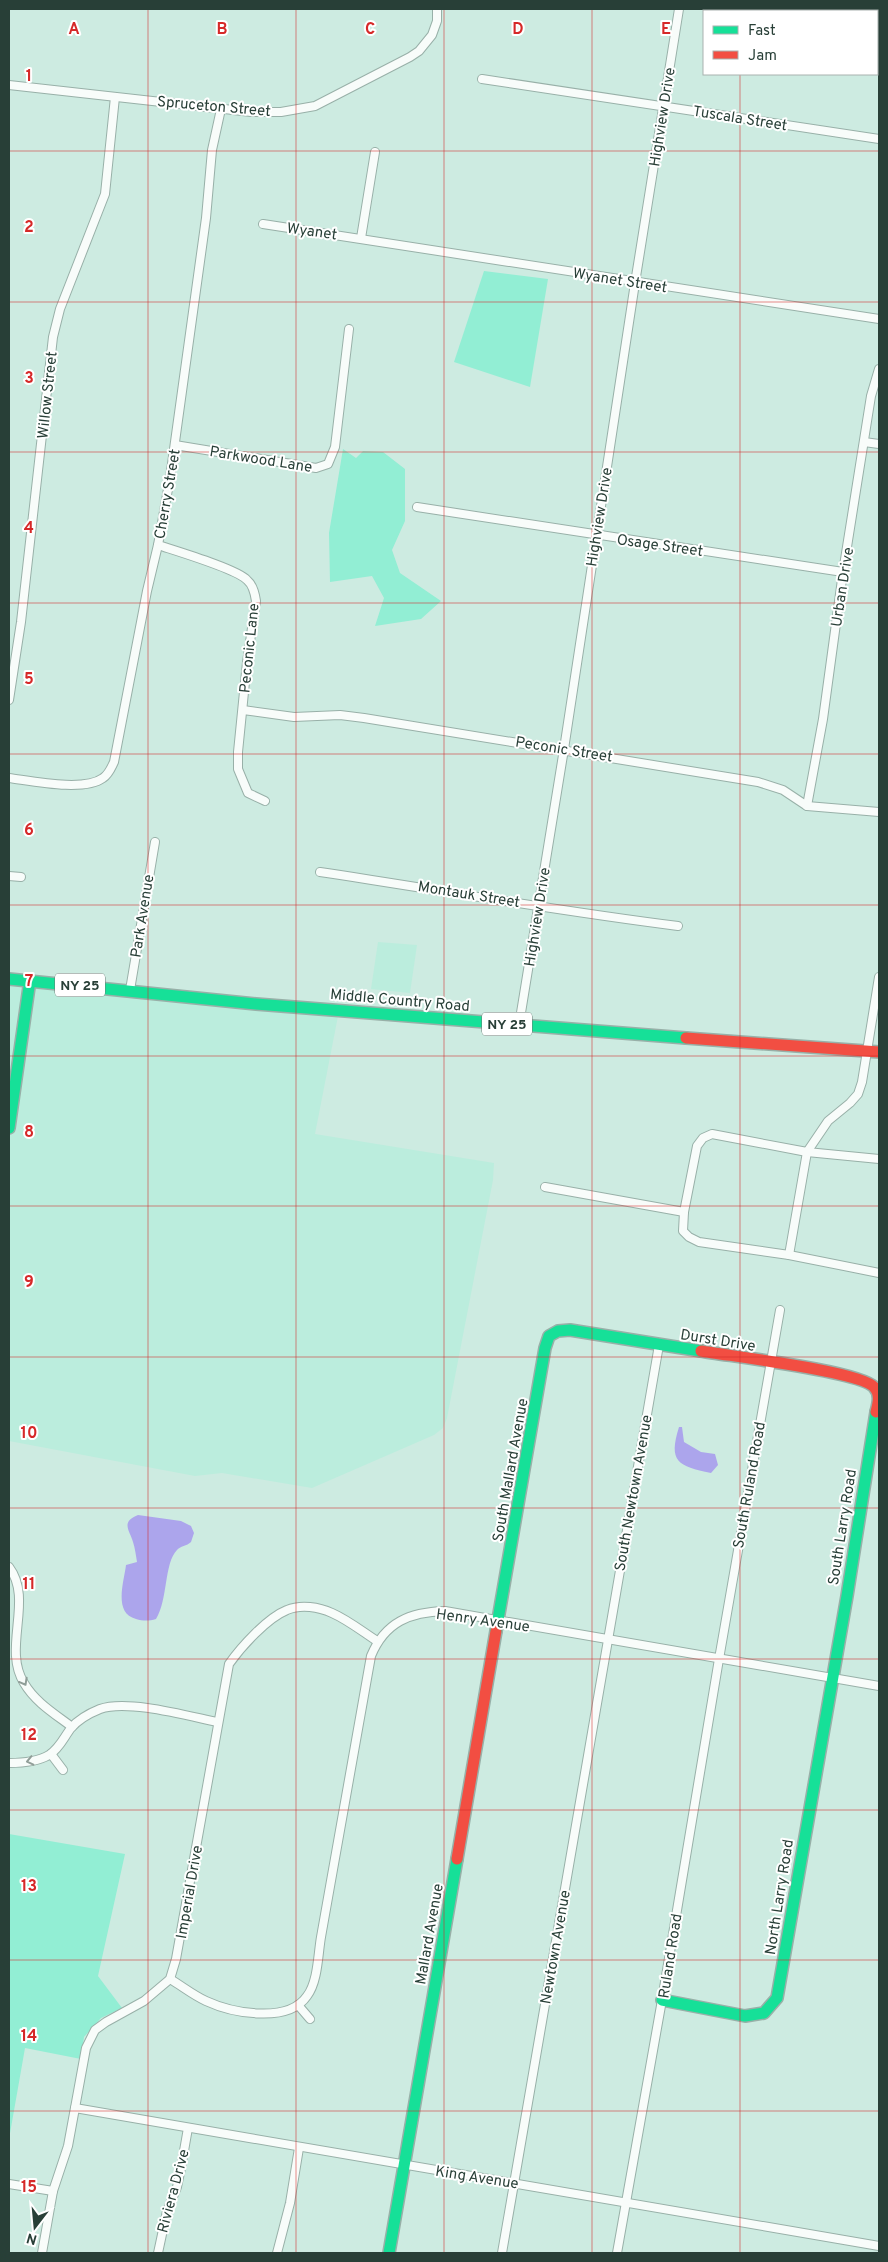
<svg xmlns="http://www.w3.org/2000/svg" width="888" height="2262" font-family="Overpass,sans-serif">
<rect width="100%" height="100%" fill="#cdebe1"/>
<g fill="#bbeddd">
<polygon points="378,942 417,945 410,993 371,989"/>
<polygon points="9,979 339,1011 315,1134 494,1163 493,1180 447,1418 443,1428 434,1435 312,1488 222,1473 195,1476 9,1441"/>
</g>
<g fill="#92eed4">
<polygon points="484,271 548,279 530,387 454,362"/>
<polygon points="343,449 356,458 363,451 383,452 405,469 405,521 392,550 400,573 441,601 421,619 375,626 384,598 372,576 330,582 329,533"/>
<polygon points="9,1834 125,1854 98,1976 122,2008 101,2018 84,2037 81,2059 25,2048 9,2139"/>
</g>
<g fill="#aca5ec">
<path d="M 679,1427 L 682,1427 L 684,1442 L 701,1452 L 715,1454 L 718,1465 L 711,1473 C 678,1466 668,1462 679,1427 Z"/>
<path d="M 138,1515 L 181,1521 L 191,1526 L 194,1533 L 191,1542 C 187,1546 180,1546 177,1550 C 164,1563 168,1600 156,1619 C 149,1621 143,1621 136,1619 C 113,1613 124,1582 126,1565 L 137,1562 C 136,1556 135,1548 133,1542 C 130,1531 120,1522 138,1515 Z"/>
</g>
<g fill="none" stroke-linecap="round" stroke-linejoin="round">
<defs>
<g id="street">
<polyline points="482,79 879,139"/>
<polyline points="9,85 251,112 281,112 315,106 410,57 419,51 432,35 437,21 437,9"/>
<polyline points="263,224 879,319"/>
<polyline points="361,238 375,152"/>
<polyline points="864,442 879,444"/>
<polyline points="175,445 316,468 328,464 335,447 349,329"/>
<polyline points="417,507 843,572"/>
<path d="M 158,545 C 176,551 237,569 247,580 C 253,585 255,594 256,601 L 247,662 L 238,752 L 238,769 L 248,793 L 265,801"/>
<polyline points="9,700 21,622 53,337 60,309 105,194 115,97"/>
<polyline points="243,710 294,717 340,715 364,718 758,782 783,790 807,806 879,812"/>
<path d="M 9,778 C 32,781 84,792 103,778 C 109,774 111,768 114,762 L 147,591 L 158,545 L 170,478 L 206,218 L 212,150 L 221,109"/>
<polyline points="807,806 823,719 843,572 871,396 879,369"/>
<path d="M 320,872 C 439,890 558,911 678,926"/>
<polyline points="9,876 21,877"/>
<polyline points="130,990 155,842"/>
<polyline points="519,1025 564,749 635,283 679,9"/>
<polyline points="879,1159 807,1152 712,1134 703,1138 697,1146 684,1212 683,1231 689,1237 699,1242 789,1255 879,1273"/>
<polyline points="545,1187 684,1212"/>
<polyline points="789,1255 807,1152 828,1121 850,1103 858,1094 862,1082 879,977"/>
<path d="M 9,1567 C 34,1600 2,1648 24,1683 C 35,1702 55,1714 72,1727"/>
<polyline points="51,1754 63,1770"/>
<path d="M 9,1763 C 23,1763 37,1762 49,1755 C 60,1748 64,1737 71,1728 C 78,1720 90,1713 100,1709 C 127,1699 188,1716 217,1722"/>
<path d="M 170,1979 C 182,1986 193,1995 206,2001 C 232,2013 288,2024 307,1996 C 318,1982 318,1954 321,1937 L 371,1656 C 385,1622 410,1612 445,1611 L 879,1686"/>
<polyline points="298,2005 310,2019"/>
<polyline points="75,2108 879,2246"/>
<polyline points="9,2184 53,2191"/>
<path d="M 42,2253 L 53,2191 L 68,2146 L 86,2048 L 95,2030 L 106,2022 L 144,2001 L 170,1979 L 176,1959 L 229,1664 C 241,1647 267,1618 287,1610 C 301,1604 319,1607 332,1613 C 348,1620 363,1632 377,1641"/>
<polyline points="158,2253 167,2211 177,2187 181,2168 188,2128"/>
<polyline points="277,2253 290,2203 299,2148"/>
<polyline points="502,2253 659,1345"/>
<polyline points="617,2253 662,2000 719,1659 780,1310"/>
</g>
<g id="fast">
<polyline points="9,979 256,1004 686,1038"/>
<polyline points="9,1128 30,980"/>
<polyline points="496,1631 545,1348 549,1336 558,1331 570,1330 701,1351"/>
<polyline points="662,2000 745,2016 764,2013 777,1998 847,1596 876,1412"/>
<polyline points="389,2253 457,1859"/>
</g>
<g id="jam">
<polyline points="686,1038 879,1052"/>
<path d="M 701,1351 C 729,1356 860,1371 874,1387 C 881,1394 878,1404 876,1412"/>
<polyline points="457,1859 496,1631"/>
</g>
</defs>
<use href="#street" stroke="#98b0a8" stroke-width="10"/>
<use href="#fast" stroke="#98b0a8" stroke-width="14"/>
<use href="#jam" stroke="#98b0a8" stroke-width="14"/>
<use href="#street" stroke="#f8fcfa" stroke-width="8"/>
<use href="#fast" stroke="#16e098" stroke-width="11"/>
<use href="#jam" stroke="#f24e42" stroke-width="11"/>
</g>
<defs><path id="oneway-chevron" d="M-2-3.5L2.5 0L-2 3.5" fill="none" stroke-width="1.6" stroke-linecap="round" stroke-linejoin="round" transform="scale(1.25)"/></defs>
<g stroke="#909e98">
<use href="#oneway-chevron" transform="translate(24 1682) rotate(61)"/>
<use href="#oneway-chevron" transform="translate(30 1761) rotate(167)"/>
</g>
<path fill="none" stroke="#d62828" stroke-width="1" stroke-opacity="0.55" d="M 148,9 L 148,2253M 296,9 L 296,2253M 444,9 L 444,2253M 592,9 L 592,2253M 740,9 L 740,11M 740,74 L 740,2253M 9,151 L 879,151M 9,302 L 879,302M 9,452 L 879,452M 9,603 L 879,603M 9,754 L 879,754M 9,905 L 879,905M 9,1056 L 879,1056M 9,1206 L 879,1206M 9,1357 L 879,1357M 9,1508 L 879,1508M 9,1659 L 879,1659M 9,1810 L 879,1810M 9,1960 L 879,1960M 9,2111 L 879,2111"/>
<g text-anchor="middle" stroke-width="4" stroke-linejoin="round" paint-order="stroke">
<g fill="#fff" stroke="#687973" stroke-width="1">
<rect x="55" y="973.5" width="50" height="23" rx="4"/>
<rect x="482" y="1012.5" width="50" height="23" rx="4"/>
</g>
<g font-size="14" font-weight="bold" fill="#283f37">
<text x="80" y="990">NY 25</text>
<text x="507" y="1029">NY 25</text>
</g>
<g font-size="15" fill="#283f37" stroke="#fff">
<text transform="translate(214 106) rotate(5)" y="5">Spruceton Street</text>
<text transform="translate(662 117) rotate(-81)" y="5">Highview Drive</text>
<text transform="translate(740 118) rotate(9)" y="5">Tuscala Street</text>
<text transform="translate(312 231) rotate(8)" y="5">Wyanet</text>
<text transform="translate(620 280) rotate(9)" y="5">Wyanet Street</text>
<text transform="translate(47 395) rotate(-84)" y="5">Willow Street</text>
<text transform="translate(261 459) rotate(9)" y="5">Parkwood Lane</text>
<text transform="translate(167 494) rotate(-80)" y="5">Cherry Street</text>
<text transform="translate(599 517) rotate(-81)" y="5">Highview Drive</text>
<text transform="translate(660 545) rotate(8)" y="5">Osage Street</text>
<text transform="translate(842 587) rotate(-81)" y="5">Urban Drive</text>
<text transform="translate(249 648) rotate(-84)" y="5">Peconic Lane</text>
<text transform="translate(564 749) rotate(9)" y="5">Peconic Street</text>
<text transform="translate(469 894) rotate(9)" y="5">Montauk Street</text>
<text transform="translate(142 916) rotate(-81)" y="5">Park Avenue</text>
<text transform="translate(537 917) rotate(-81)" y="5">Highview Drive</text>
<text transform="translate(400 1000) rotate(5)" y="5">Middle Country Road</text>
<text transform="translate(718 1340) rotate(9)" y="5">Durst Drive</text>
<text transform="translate(510 1470) rotate(-80)" y="5">South Mallard Avenue</text>
<text transform="translate(749 1485) rotate(-80)" y="5">South Ruland Road</text>
<text transform="translate(633 1493) rotate(-80)" y="5">South Newtown Avenue</text>
<text transform="translate(842 1527) rotate(-81)" y="5">South Larry Road</text>
<text transform="translate(483 1620) rotate(8)" y="5">Henry Avenue</text>
<text transform="translate(189 1892) rotate(-80)" y="5">Imperial Drive</text>
<text transform="translate(779 1897) rotate(-81)" y="5">North Larry Road</text>
<text transform="translate(429 1934) rotate(-80)" y="5">Mallard Avenue</text>
<text transform="translate(555 1947) rotate(-80)" y="5">Newtown Avenue</text>
<text transform="translate(670 1956) rotate(-81)" y="5">Ruland Road</text>
<text transform="translate(477 2177) rotate(9)" y="5">King Avenue</text>
<text transform="translate(173 2191) rotate(-75)" y="5">Riviera Drive</text>
</g>
</g>
<g font-size="16" text-anchor="middle" font-weight="bold" fill="#d62828" stroke="#fff" stroke-width="4" stroke-linejoin="round" paint-order="stroke">
<text x="74" y="34">A</text>
<text x="222" y="34">B</text>
<text x="370" y="34">C</text>
<text x="518" y="34">D</text>
<text x="666" y="34">E</text>
<text x="29" y="81">1</text>
<text x="29" y="232">2</text>
<text x="29" y="383">3</text>
<text x="29" y="533">4</text>
<text x="29" y="684">5</text>
<text x="29" y="835">6</text>
<text x="29" y="986">7</text>
<text x="29" y="1137">8</text>
<text x="29" y="1287">9</text>
<text x="29" y="1438">10</text>
<text x="29" y="1589">11</text>
<text x="29" y="1740">12</text>
<text x="29" y="1891">13</text>
<text x="29" y="2041">14</text>
<text x="29" y="2192">15</text>
</g>
<rect width="888" height="2262" fill="none" stroke="#283f37" stroke-width="20"/>
<rect x="703" y="10" width="175" height="65" fill="#ffffff" stroke="#a9b2af"/>
<rect x="713" y="26" width="25" height="8" fill="#16e098" stroke="#a9b2af"/>
<text x="748" y="35" font-size="15" fill="#283f37">Fast</text>
<rect x="713" y="51" width="25" height="8" fill="#f24e42" stroke="#a9b2af"/>
<text x="748" y="60" font-size="15" fill="#283f37">Jam</text>
<g transform="translate(35 2227) rotate(196)" stroke="#ffffff" stroke-width="4" paint-order="stroke">
<path d="M0-4L9 19L0 12L-9 19Z" fill="#283f37"/>
<text y="-8" font-size="14" font-weight="bold" text-anchor="middle" fill="#283f37">N</text>
</g>
</svg>
